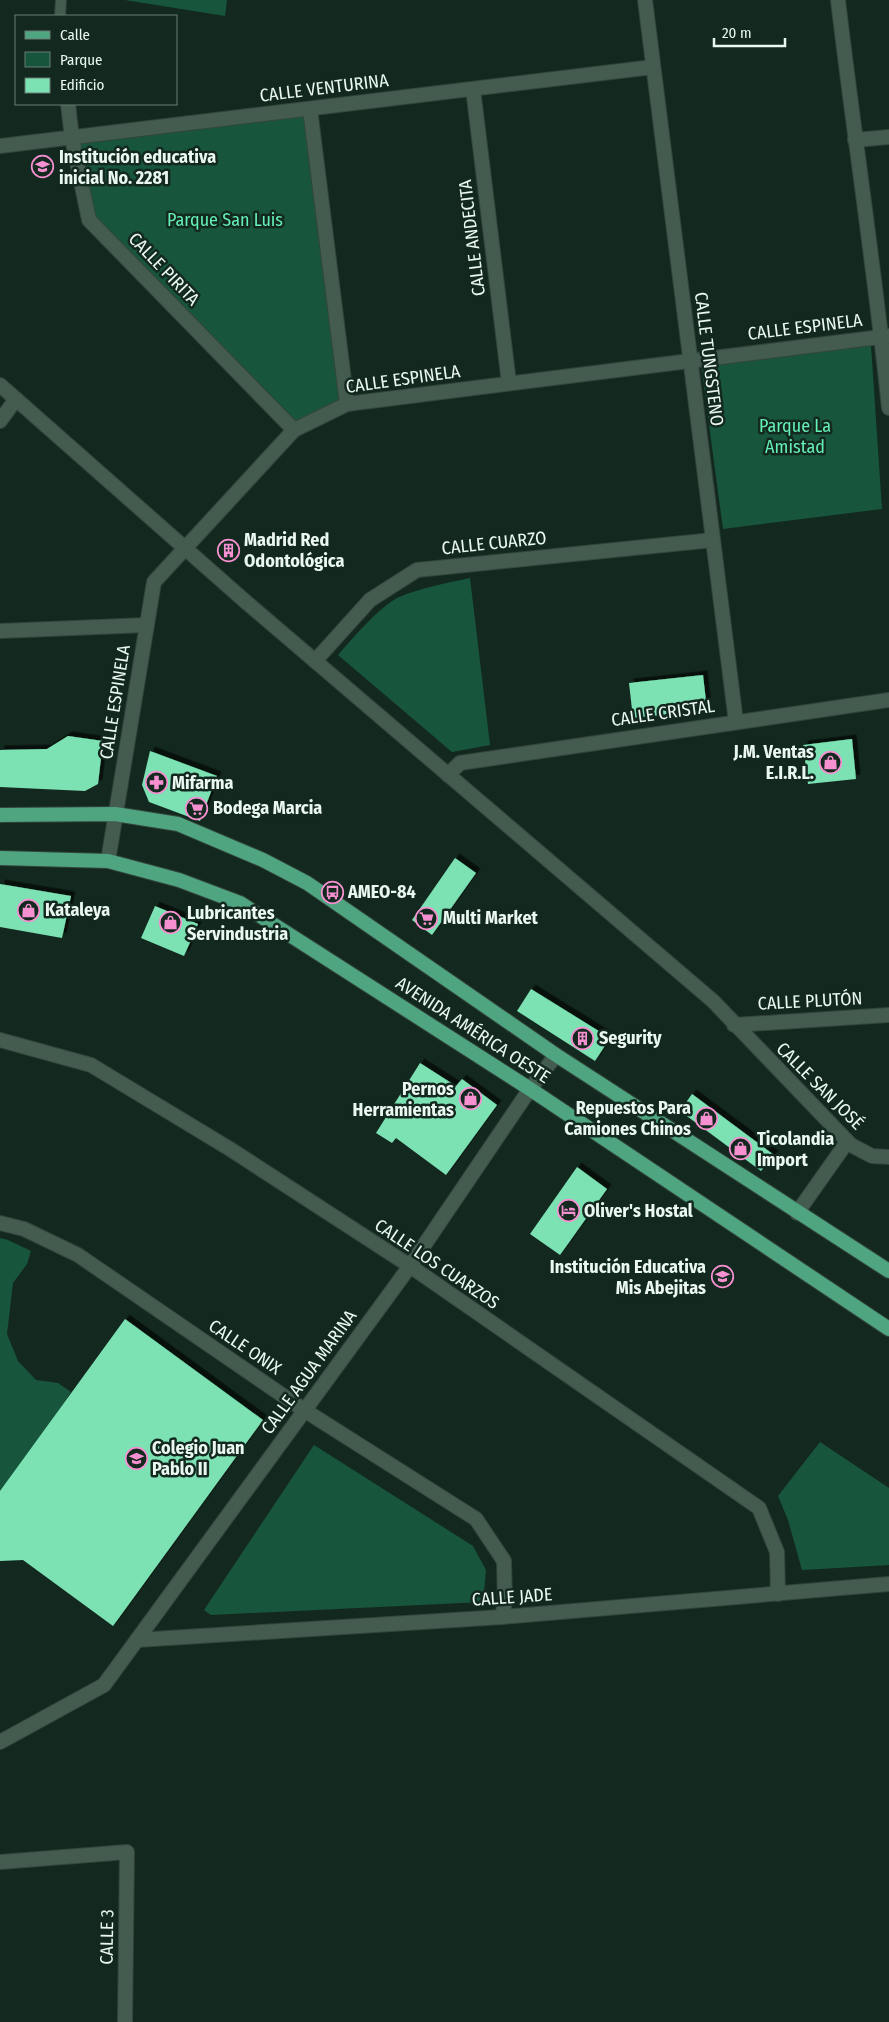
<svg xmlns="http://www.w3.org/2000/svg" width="889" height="2022" font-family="'Fira Sans Condensed',sans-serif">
<defs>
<filter id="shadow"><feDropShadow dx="4.5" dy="-4.5" stdDeviation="0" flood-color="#0009"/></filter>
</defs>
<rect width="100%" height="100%" fill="#13291f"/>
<g fill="#17563d">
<polygon points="125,0 227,0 225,16"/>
<polygon points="310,109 347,404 294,430 89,220 72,138"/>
<polygon points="871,346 882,509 723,529 701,365"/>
<path d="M 470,578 L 490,745 L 452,752 L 338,655 C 353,638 379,607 399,597 C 421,588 447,583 470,578 Z"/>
<polygon points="0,1238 8,1240 31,1251 27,1264 13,1283 7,1334 18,1361 36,1380 58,1383 71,1392 10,1488 0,1499"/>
<polygon points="820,1442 889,1488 889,1565 802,1570 788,1520 778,1496"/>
<polygon points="314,1445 473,1546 486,1570 483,1602 211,1615 204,1610"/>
</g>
<g fill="#7ce2b4" filter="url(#shadow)">
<polygon points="703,675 707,710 633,718 629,683"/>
<polygon points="68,736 103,741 98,784 85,791 0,787 0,750 47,749"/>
<polygon points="852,739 856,779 808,784 803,745"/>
<polygon points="150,751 217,776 200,821 149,802 142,785"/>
<polygon points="455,858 476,873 432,935 412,920"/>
<polygon points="0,884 71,896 62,938 0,927"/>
<polygon points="155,906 198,924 184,956 141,938"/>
<polygon points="531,989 610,1038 595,1061 517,1011"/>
<polygon points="420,1063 456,1086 462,1079 497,1105 446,1175 396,1138 392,1143 376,1133"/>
<polygon points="692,1094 774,1155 761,1171 680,1111"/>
<polygon points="577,1167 607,1189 560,1255 530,1234"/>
<polygon points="125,1319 263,1420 113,1626 23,1560 0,1561 0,1491"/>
</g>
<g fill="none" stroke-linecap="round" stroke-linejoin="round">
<defs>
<polyline id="service" points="60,16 61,0"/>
<g id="minor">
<polyline points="645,0 736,722"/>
<path d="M 838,0 C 854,136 875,271 889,408"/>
<polyline points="473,89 509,383"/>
<polyline points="68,104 72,138 89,220 294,430"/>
<polyline points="310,109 347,404"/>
<polyline points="855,140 889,137"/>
<polyline points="0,146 653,67"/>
<polyline points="0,385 246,602 713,1001 851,1145 872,1156 889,1157"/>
<polyline points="0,421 16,399"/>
<polyline points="0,631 147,625"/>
<polyline points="315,661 370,600 417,570 713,540"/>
<polyline points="448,775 460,763 889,700"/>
<polyline points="108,861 154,582 294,430 347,404 889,336"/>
<polyline points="734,1025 889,1015"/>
<polyline points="0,1040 91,1065 230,1149 410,1266 759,1508 777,1552 778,1594"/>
<polyline points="797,1213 847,1142"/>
<polyline points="0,1223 24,1229 78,1255 304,1410 476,1519 504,1561 505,1602 502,1617"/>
<polyline points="137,1640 502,1617 889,1584"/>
<polyline points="0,1742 104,1685 410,1266 530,1089 556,1055"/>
<polyline points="0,1862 127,1852 125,2022"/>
</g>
<g id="primary">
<polyline points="0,815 115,814 178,824 263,860 307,883 556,1055 889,1271"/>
<polyline points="0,858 108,861 179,880 240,903 530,1089 889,1329"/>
</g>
</defs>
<use href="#service" stroke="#33453c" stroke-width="12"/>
<use href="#minor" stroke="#33453c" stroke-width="16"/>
<use href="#primary" stroke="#33453c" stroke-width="16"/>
<use href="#service" stroke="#445b4f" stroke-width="10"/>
<use href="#minor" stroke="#445b4f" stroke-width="14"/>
<use href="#primary" stroke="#4fa580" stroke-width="14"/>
</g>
<defs>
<symbol id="school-ring" viewBox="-11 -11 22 22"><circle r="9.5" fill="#13291f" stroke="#f690d0" stroke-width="1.5"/><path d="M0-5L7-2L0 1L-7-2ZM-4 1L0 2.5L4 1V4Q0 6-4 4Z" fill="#f690d0"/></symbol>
<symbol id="building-ring" viewBox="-11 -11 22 22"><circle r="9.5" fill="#13291f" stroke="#f690d0" stroke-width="1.5"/><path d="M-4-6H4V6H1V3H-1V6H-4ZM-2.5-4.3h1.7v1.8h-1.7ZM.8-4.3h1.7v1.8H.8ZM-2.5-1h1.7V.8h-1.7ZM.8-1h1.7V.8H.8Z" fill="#f690d0"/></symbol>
<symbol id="shop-ring" viewBox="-11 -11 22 22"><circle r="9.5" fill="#13291f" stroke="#f690d0" stroke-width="1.5"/><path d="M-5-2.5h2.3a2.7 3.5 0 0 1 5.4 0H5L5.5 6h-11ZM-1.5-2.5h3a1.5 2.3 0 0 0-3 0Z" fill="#f690d0"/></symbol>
<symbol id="pharmacy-ring" viewBox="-11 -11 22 22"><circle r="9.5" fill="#13291f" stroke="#f690d0" stroke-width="1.5"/><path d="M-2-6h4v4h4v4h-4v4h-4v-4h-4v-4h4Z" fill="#f690d0"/></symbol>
<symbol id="supermarket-ring" viewBox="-11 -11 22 22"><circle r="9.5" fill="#13291f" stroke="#f690d0" stroke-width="1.5"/><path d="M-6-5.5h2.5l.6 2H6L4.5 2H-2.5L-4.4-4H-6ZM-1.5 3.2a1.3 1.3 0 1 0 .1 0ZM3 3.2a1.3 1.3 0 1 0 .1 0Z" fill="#f690d0"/></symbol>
<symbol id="bus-ring" viewBox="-11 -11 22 22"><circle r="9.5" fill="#13291f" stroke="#f690d0" stroke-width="1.5"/><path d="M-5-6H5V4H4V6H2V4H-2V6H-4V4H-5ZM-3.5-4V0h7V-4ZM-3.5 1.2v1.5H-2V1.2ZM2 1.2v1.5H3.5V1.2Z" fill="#f690d0"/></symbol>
<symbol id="hotel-ring" viewBox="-11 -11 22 22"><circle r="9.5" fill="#13291f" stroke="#f690d0" stroke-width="1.5"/><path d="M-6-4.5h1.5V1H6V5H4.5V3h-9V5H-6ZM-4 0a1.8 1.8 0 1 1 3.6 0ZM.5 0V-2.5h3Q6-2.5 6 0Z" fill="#f690d0"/></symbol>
<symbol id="university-ring" viewBox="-11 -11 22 22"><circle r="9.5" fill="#13291f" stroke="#f690d0" stroke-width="1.5"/><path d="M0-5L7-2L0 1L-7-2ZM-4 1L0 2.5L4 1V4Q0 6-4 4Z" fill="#f690d0"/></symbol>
</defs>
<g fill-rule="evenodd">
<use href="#school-ring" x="30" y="154" width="25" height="25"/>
<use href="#building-ring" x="216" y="538" width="25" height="25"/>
<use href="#shop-ring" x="818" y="750" width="25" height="25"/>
<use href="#pharmacy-ring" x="144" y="770" width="25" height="25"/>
<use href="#supermarket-ring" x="184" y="796" width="25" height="25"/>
<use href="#bus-ring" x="320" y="880" width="25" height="25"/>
<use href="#shop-ring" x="16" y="898" width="25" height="25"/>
<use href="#supermarket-ring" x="414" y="906" width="25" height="25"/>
<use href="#shop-ring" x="158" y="910" width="25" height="25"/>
<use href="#building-ring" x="570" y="1026" width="25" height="25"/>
<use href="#shop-ring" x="458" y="1086" width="25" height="25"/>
<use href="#shop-ring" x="694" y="1106" width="25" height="25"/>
<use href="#shop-ring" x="728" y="1136" width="25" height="25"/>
<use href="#hotel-ring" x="556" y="1198" width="25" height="25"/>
<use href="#school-ring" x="710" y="1264" width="25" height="25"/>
<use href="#university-ring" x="124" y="1446" width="25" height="25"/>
</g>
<g text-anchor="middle" stroke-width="5" stroke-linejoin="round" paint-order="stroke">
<g font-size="18" fill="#eaf8f1" stroke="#13291f">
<text transform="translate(324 88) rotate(-7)" y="6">CALLE VENTURINA</text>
<text transform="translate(472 238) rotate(-97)" y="6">CALLE ANDECITA</text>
<text transform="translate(164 269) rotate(46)" y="6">CALLE PIRITA</text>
<text transform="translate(805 327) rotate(-7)" y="6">CALLE ESPINELA</text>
<text transform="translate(709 359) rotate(83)" y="6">CALLE TUNGSTENO</text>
<text transform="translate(403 379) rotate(-8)" y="6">CALLE ESPINELA</text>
<text transform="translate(494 543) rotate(-6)" y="6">CALLE CUARZO</text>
<text transform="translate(115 702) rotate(-81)" y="6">CALLE ESPINELA</text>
<text transform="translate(663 713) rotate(-8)" y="6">CALLE CRISTAL</text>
<text transform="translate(810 1001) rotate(-3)" y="6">CALLE PLUTÓN</text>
<text transform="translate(473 1030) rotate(33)" y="6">AVENIDA AMÉRICA OESTE</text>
<text transform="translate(820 1086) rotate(45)" y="6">CALLE SAN JOSÉ</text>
<text transform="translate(437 1264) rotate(34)" y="6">CALLE LOS CUARZOS</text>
<text transform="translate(245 1347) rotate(34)" y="6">CALLE ONIX</text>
<text transform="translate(309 1372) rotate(-54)" y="6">CALLE AGUA MARINA</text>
<text transform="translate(512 1597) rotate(-4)" y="6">CALLE JADE</text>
<text transform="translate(107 1937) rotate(-89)" y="6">CALLE 3</text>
</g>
<g font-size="18" font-weight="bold" fill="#eaf8f1" stroke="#13291f" text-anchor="start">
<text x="59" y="163">Institución educativa<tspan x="59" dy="21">inicial No. 2281</tspan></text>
<text x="244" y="546">Madrid Red<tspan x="244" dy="21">Odontológica</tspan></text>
<text x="814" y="758" text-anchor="end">J.M. Ventas<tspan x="814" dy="21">E.I.R.L.</tspan></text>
<text x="172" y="789">Mifarma</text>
<text x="213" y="814">Bodega Marcia</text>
<text x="348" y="898">AMEO-84</text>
<text x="45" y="916">Kataleya</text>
<text x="187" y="919">Lubricantes<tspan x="187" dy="21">Servindustria</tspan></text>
<text x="443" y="924">Multi Market</text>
<text x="599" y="1044">Segurity</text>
<text x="454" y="1095" text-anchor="end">Pernos<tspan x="454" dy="21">Herramientas</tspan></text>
<text x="691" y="1114" text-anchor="end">Repuestos Para<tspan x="691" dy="21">Camiones Chinos</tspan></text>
<text x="757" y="1145">Ticolandia<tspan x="757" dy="21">Import</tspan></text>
<text x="584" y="1217">Oliver's Hostal</text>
<text x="706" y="1273" text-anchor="end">Institución Educativa<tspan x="706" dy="21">Mis Abejitas</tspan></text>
<text x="152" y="1454">Colegio Juan<tspan x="152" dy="21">Pablo II</tspan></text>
</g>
<g font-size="18" fill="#64efb5" stroke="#13291f">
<text x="225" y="226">Parque San Luis</text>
<text x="795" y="432">Parque La<tspan x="795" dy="21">Amistad</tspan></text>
</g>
</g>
<rect x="15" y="15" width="162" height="90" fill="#13291f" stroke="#697c73"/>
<rect x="25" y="31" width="25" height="8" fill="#4fa580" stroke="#697c73"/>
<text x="60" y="40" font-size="15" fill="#eaf8f1">Calle</text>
<rect x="25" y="52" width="25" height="15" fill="#17563d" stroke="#697c73"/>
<text x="60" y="65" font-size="15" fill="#eaf8f1">Parque</text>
<rect x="25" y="78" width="25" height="15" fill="#7ce2b4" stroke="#697c73"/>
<text x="60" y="90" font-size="15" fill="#eaf8f1">Edificio</text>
<path d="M714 38v8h71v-8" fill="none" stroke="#eaf8f1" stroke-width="2.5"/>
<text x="722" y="38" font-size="15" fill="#eaf8f1" stroke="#13291f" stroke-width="4" paint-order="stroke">20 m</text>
</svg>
